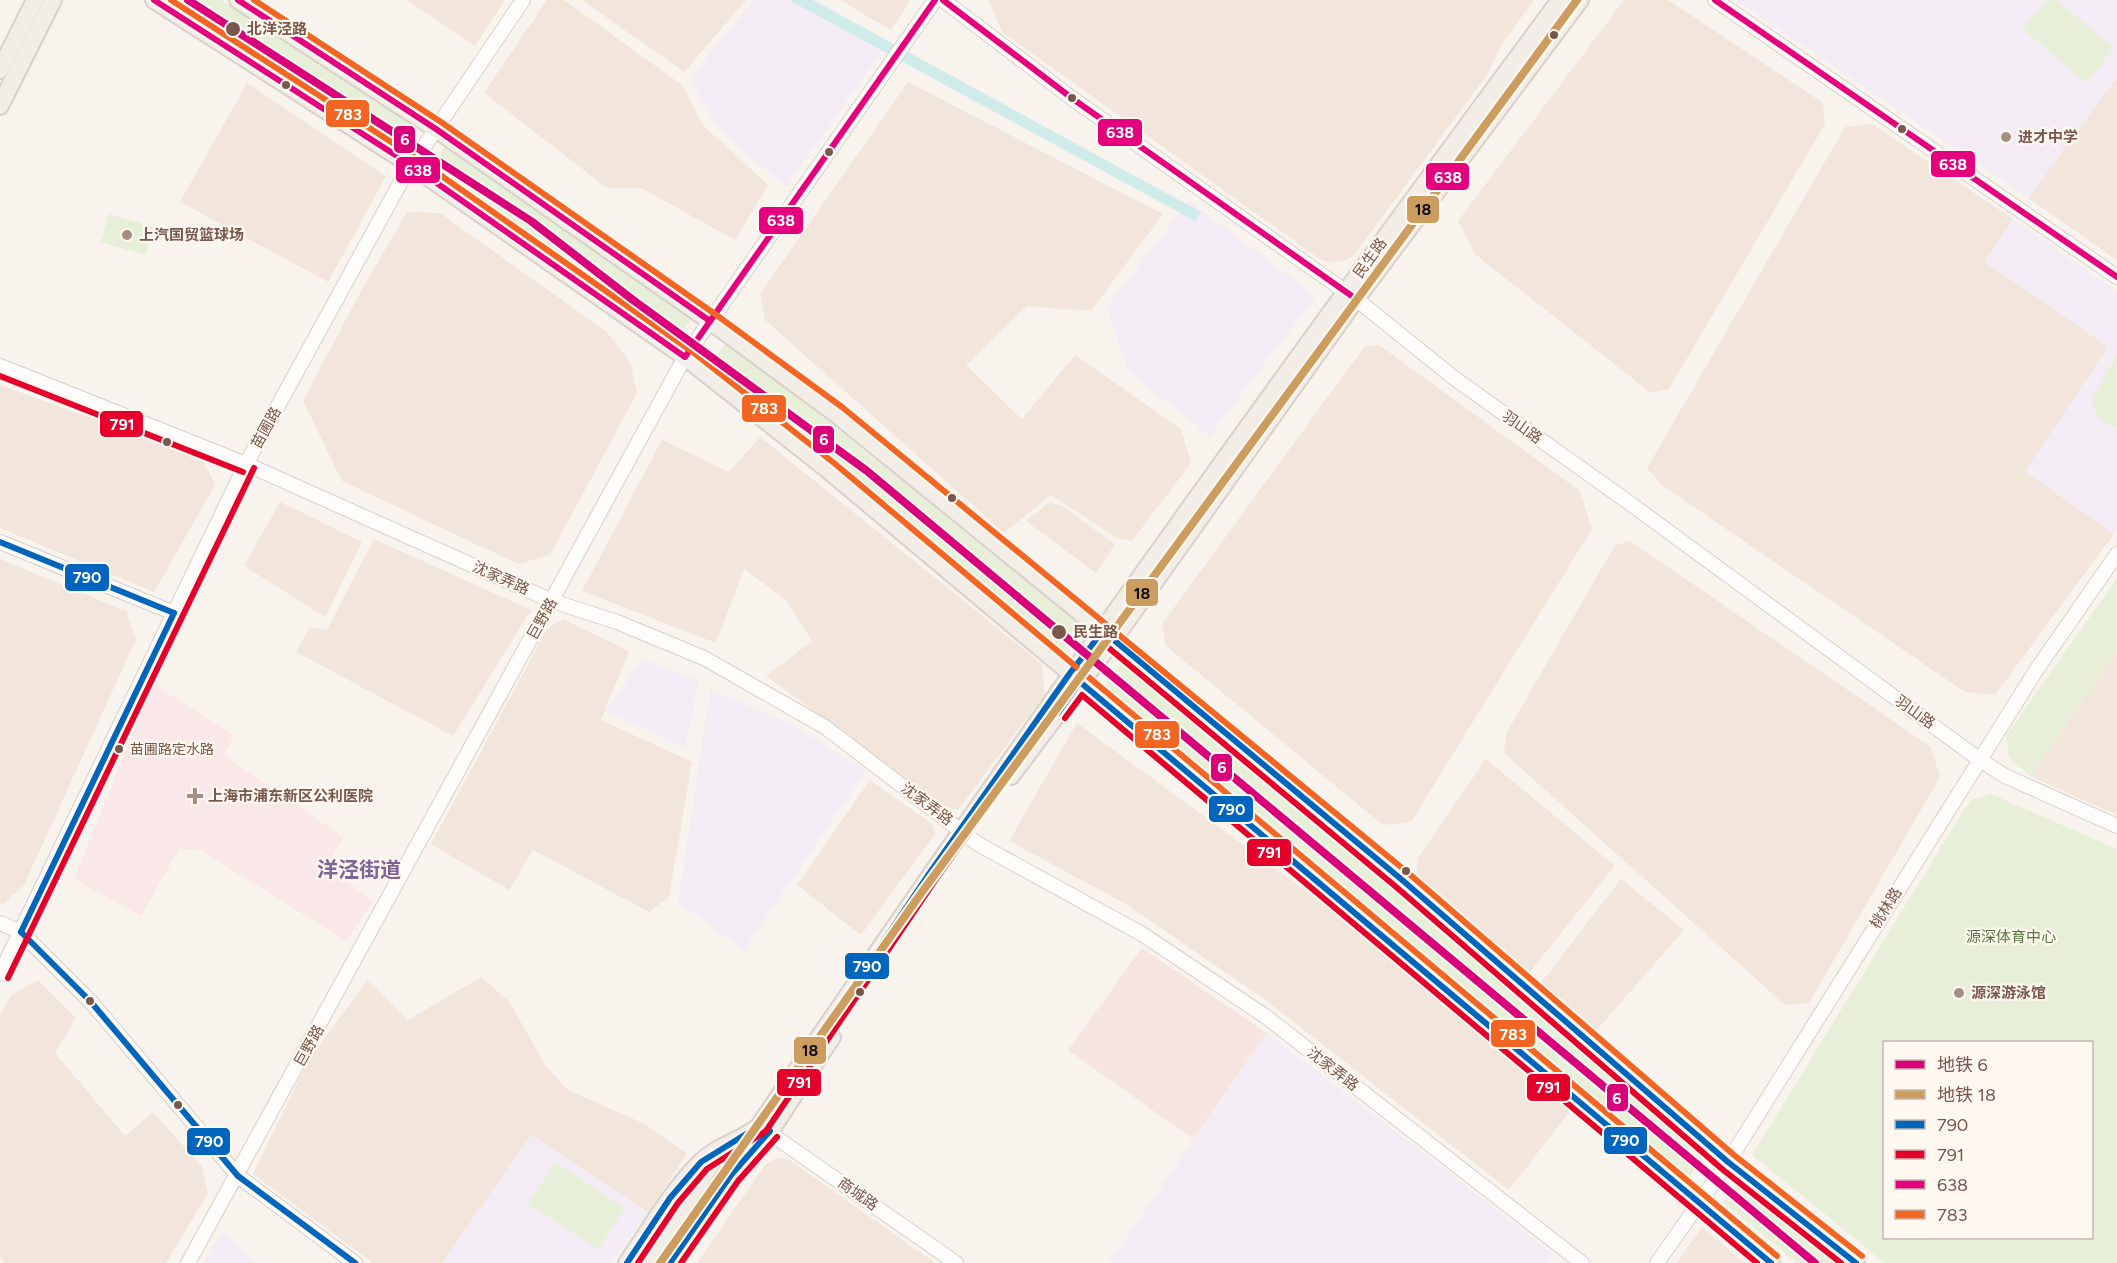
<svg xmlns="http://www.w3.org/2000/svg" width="2117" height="1263" font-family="Figtree,'Noto Sans SC',sans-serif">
<rect width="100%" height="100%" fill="#f9f3ee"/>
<g fill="#f2e5dc">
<polygon points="407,0 505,0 475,46"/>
<polygon points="547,0 564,0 682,85 704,126 768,185 735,240 641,188 607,188 484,93"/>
<polygon points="582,0 746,0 684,72"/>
<polygon points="840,0 907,0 910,2 891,30"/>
<polygon points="989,0 1534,0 1504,41 1487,75 1354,255 1347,260 1330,262 1321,260 1002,32"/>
<polygon points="1624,0 1668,0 1823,103 1825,124 1669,389 1651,393 1476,255 1458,221"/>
<polygon points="2117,77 2117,260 2028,198"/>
<polygon points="908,82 1163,214 1091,311 1027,306 966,365 1022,419 1075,355 1181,429 1191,463 1132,541 1117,538 1051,495 1004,533 765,320 760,294"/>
<polygon points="247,83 386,176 328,282 180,202"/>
<polygon points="1872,124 2013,219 1985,262 2109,347 2025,471 2114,534 1995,695 1965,692 1660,484 1647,468 1845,127"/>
<polygon points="407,212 440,213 607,332 630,362 637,393 550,555 518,564 342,481 303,401 361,291"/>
<polygon points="1379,345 1580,491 1592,529 1411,822 1383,825 1166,646 1162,624 1364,347"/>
<polygon points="0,385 202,458 215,485 154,592 0,528"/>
<polygon points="760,437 1042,664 1045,694 958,810 941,805 766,676 812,641 786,600 744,569 716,643 582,591 662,440 729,472"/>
<polygon points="280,502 362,542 325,617 244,566"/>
<polygon points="1050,502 1062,506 1115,544 1096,573 1026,521"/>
<polygon points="374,539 531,610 453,736 296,652 310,627 327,630"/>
<polygon points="1630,541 1931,747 1940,777 1809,1003 1785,1005 1504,753 1506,734 1615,545"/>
<polygon points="0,559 126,611 136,639 24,885 3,904 0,903"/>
<polygon points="563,619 629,651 601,720 692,762 669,897 649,912 533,850 509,890 431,844 547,629"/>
<polygon points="2117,652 2117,815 2030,776"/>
<polygon points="1077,723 1321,902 1570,1111 1509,1190 1263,998 1124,903 1009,841"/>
<polygon points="1486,759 1615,866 1530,972 1415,878 1419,856"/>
<polygon points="870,780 932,824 935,834 861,935 797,885"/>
<polygon points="1621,879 1684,930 1595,1032 1541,983"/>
<polygon points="481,977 509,1001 545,1065 568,1090 645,1124 687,1154 648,1212 531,1135 442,1263 373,1263 253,1174 307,1063 367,980 408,1020"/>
<polygon points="38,980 76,1018 55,1053 125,1136 153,1112 202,1167 208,1193 166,1263 4,1263 0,1255 0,1015 11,995"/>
<polygon points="778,1158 788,1159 935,1263 697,1263 766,1164"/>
<polygon points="1702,1227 1745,1263 1677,1263"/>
</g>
<polygon fill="#f6e5df" points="1142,948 1267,1033 1193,1139 1068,1050"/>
<g fill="#f4ecf5">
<polygon points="754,0 790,0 882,51 786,187 728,138 704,106 691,81 708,55"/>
<polygon points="1735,0 2117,0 2117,77 2028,198"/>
<polygon points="1189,201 1316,296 1210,436 1129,372 1106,307"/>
<polygon points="2013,219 2117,291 2117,530 2114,534 2025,471 2108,347 1985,261"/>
<polygon points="643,659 699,681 685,748 605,711"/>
<polygon points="710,689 793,725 866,771 744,950 678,902"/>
<polygon points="1267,1033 1450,1173 1554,1255 1548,1263 1109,1263"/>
<polygon points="531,1135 648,1212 611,1263 442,1263"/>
<polygon points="222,1232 256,1263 203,1263"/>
</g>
<polygon fill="#fae7e8" points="153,684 234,735 224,755 343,837 328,866 373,902 346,941 200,850 179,849 141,916 74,879"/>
<g fill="#e8efd9" fill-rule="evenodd">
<polygon points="168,0 221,0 418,125 402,151"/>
<polygon points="2047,0 2057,0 2114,48 2086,83 2023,29"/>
<polygon points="450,140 694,315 676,341 431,167"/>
<polygon points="109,214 153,227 145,255 101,242"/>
<polygon points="728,340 1085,629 1067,654 710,364"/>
<path d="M 2117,355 L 2117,427 C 2100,424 2093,414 2092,398 Z"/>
<polygon points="2117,578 2117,652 2030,776 2009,757 2006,736"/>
<polygon points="1123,658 1709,1151 1688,1178 1103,690"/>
<path d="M 1991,794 L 2117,849 L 2117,1263 L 1885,1263 L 1752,1155 L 1965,808 L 1972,800 ZM 1884,1042 L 2092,1042 L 2092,1238 L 1884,1238 Z"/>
<polygon points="555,1162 625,1208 598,1249 528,1204"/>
<polygon points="1746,1174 1852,1263 1797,1263 1723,1202"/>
</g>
<polygon fill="#cfebea" points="789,0 813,0 1201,212 1195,221"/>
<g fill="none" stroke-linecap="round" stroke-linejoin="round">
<defs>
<g id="minor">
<polyline points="943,0 1073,99 1356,299 1454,378 1624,499 1980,760 2005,776 2117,826"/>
<polyline points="1715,0 2117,277"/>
<polyline points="0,366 246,464 552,601 617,622 704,658 825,727 978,844 1142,934 1265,1016 1582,1263"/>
<polyline points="0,542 174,613"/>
<polyline points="0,923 21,932 91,1002 238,1176 355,1263"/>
<polyline points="0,974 246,464 403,178 523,0"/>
<polyline points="761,1127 956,1263"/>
<polyline points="188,1263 685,357 935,0"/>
<polyline points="1657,1263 1728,1162 2037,669 2117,554"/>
</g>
<g id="major">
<polyline points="154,0 411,165 685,357 828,470 1388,939 1699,1205 1771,1263"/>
<polyline points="238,0 436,129 710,321 836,414 1092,622 1401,879 1728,1162 1856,1263"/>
<polyline points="0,70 35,0"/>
<polyline points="0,106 53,0"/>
<polyline points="1011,776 1113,640 1356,299 1580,0"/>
<path d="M 627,1263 C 650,1230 671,1191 701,1162 C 718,1145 742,1141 759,1126 C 1017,744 1286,370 1560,0"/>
<polyline points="645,1263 715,1159"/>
<polyline points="670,1263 731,1175 769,1133 832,1037"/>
</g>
</defs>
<use href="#minor" stroke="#d8cfca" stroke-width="16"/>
<use href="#major" stroke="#dad0ca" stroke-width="20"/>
<use href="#minor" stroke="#fefdfc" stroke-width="14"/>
<use href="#major" stroke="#f3ede7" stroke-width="16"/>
<defs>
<g id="bus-1">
<polyline points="0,542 174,613"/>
<polyline points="1058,713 1080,682 1771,1263"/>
<polyline points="21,932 91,1002 238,1176 355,1263"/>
<polyline points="21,932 174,613"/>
<polyline points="627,1263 670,1198 701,1162 759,1126 929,874 1070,673 1103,631 1401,879 1728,1162 1856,1263"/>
<polyline points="670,1263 731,1175 770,1131"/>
</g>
<g id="bus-2">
<polyline points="0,376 243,472"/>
<polyline points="1065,718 1082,695 1757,1263"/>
<polyline points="8,978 254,468"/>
<polyline points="638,1263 678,1203 707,1169 766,1131 936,879 1104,644 1395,886 1722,1169 1841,1263"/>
<polyline points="681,1263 738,1181 777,1137"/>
</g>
<g id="bus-3">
<polyline points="154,0 411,165 685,357 935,0"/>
<polyline points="238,0 436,129 710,321"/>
<polyline points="943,0 1073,99 1356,299 1580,0"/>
<polyline points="1715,0 2117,277"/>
</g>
<g id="bus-4">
<polyline points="171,0 416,158 690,350 834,463 1777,1256"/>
<polyline points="254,0 441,122 715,314 842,407 1407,872 1734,1155 1862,1256"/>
</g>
</defs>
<use href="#bus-1" stroke="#fff8f1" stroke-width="10"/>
<use href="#bus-2" stroke="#fff8f1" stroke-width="10"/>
<use href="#bus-3" stroke="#fff8f1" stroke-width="10"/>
<use href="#bus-4" stroke="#fff8f1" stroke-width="10"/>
<use href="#bus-1" stroke="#0065bd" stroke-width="6"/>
<use href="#bus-2" stroke="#e4002b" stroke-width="6"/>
<use href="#bus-3" stroke="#e5007d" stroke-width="6"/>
<use href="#bus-4" stroke="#f26522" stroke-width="6"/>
<defs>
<polyline id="metro-1" points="188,0 531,221 633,300 867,471 1815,1263"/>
<polyline id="metro-2" points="660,1263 922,892 1577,0"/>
</defs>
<use href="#metro-1" stroke="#fff8f1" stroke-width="12"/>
<use href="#metro-2" stroke="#fff8f1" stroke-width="12"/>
<use href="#metro-1" stroke="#d9017a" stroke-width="8"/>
<use href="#metro-2" stroke="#cd9c5f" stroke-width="8"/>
</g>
<g fill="#79574b" stroke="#fff8f1" stroke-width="2">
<circle cx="233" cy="29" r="8"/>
<circle cx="1554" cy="35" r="5"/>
<circle cx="286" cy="85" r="5"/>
<circle cx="1072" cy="98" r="5"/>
<circle cx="1902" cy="129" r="5"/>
<circle cx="829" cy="152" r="5"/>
<circle cx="167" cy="442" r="5"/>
<circle cx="952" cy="498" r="5"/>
<circle cx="1059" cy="632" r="8"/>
<circle cx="119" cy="749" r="5"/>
<circle cx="1406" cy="871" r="5"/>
<circle cx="860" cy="992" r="5"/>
<circle cx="90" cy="1001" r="5"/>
<circle cx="178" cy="1105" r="5"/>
</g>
<g fill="#a68e84" stroke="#fff8f1" stroke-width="2">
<circle cx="2006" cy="137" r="6"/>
<circle cx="127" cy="235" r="6"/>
<path d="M192 787h6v6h6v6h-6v6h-6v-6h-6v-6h6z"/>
<circle cx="1959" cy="993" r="6"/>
</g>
<g text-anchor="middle" stroke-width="4.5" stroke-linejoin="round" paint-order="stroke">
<g font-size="14" fill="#79574b" stroke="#fff8f1" text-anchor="start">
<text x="130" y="754">苗圃路定水路</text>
</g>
<g font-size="15" font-weight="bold" fill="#79574b" stroke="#fff8f1" text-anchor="start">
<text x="247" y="34">北洋泾路</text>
<text x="1073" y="637">民生路</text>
</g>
<g font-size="15" font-weight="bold" fill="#79574b" stroke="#fff8f1" text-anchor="start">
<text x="2018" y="142">进才中学</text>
<text x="139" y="240">上汽国贸篮球场</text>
<text x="208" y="801">上海市浦东新区公利医院</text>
<text x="1971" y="998">源深游泳馆</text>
</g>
<g font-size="15" fill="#79574b" stroke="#fff8f1">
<text transform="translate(1370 258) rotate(-54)" y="5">民生路</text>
<text transform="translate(1522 427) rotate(35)" y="5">羽山路</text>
<text transform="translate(266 428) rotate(-61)" y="5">苗圃路</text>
<text transform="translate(501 578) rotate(24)" y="5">沈家弄路</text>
<text transform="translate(542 619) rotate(-61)" y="5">巨野路</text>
<text transform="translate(1915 712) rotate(36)" y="5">羽山路</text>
<text transform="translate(927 804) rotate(37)" y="5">沈家弄路</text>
<text transform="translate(1886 908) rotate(-58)" y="5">桃林路</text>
<text transform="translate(309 1046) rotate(-61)" y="5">巨野路</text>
<text transform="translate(1333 1069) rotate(38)" y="5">沈家弄路</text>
<text transform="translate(858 1194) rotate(35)" y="5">商城路</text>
</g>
<g font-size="15" fill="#577a40" stroke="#fff8f1">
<text x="2011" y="942">源深体育中心</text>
</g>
<g font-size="21" font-weight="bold" fill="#7f6495" stroke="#fff8f1">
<text x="359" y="877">洋泾街道</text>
</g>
</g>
<g stroke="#fff8f1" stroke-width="2">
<rect x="325" y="99" width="45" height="29" rx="6" fill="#f26522"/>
<rect x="1097" y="118" width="46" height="29" rx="6" fill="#e5007d"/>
<rect x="393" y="125" width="23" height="29" rx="6" fill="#d9017a"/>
<rect x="1930" y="150" width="46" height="28" rx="6" fill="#e5007d"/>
<rect x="395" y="156" width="46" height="28" rx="6" fill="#e5007d"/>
<rect x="1425" y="162" width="45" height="29" rx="6" fill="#e5007d"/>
<rect x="1406" y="195" width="34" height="29" rx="6" fill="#cd9c5f"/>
<rect x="758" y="206" width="46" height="29" rx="6" fill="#e5007d"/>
<rect x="741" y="394" width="46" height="29" rx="6" fill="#f26522"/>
<rect x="99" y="410" width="45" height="28" rx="6" fill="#e4002b"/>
<rect x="812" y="425" width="23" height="29" rx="6" fill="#d9017a"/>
<rect x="64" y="563" width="46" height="29" rx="6" fill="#0065bd"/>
<rect x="1125" y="578" width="34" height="29" rx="6" fill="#cd9c5f"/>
<rect x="1134" y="720" width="46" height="29" rx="6" fill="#f26522"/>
<rect x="1210" y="753" width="23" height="29" rx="6" fill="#d9017a"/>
<rect x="1208" y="795" width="46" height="28" rx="6" fill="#0065bd"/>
<rect x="1246" y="838" width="46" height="29" rx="6" fill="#e4002b"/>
<rect x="844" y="952" width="46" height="28" rx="6" fill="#0065bd"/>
<rect x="1490" y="1019" width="46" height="29" rx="6" fill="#f26522"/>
<rect x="793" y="1036" width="34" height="29" rx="6" fill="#cd9c5f"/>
<rect x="776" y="1068" width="46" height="29" rx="6" fill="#e4002b"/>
<rect x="1526" y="1073" width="45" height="29" rx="6" fill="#e4002b"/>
<rect x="1606" y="1083" width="23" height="29" rx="6" fill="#d9017a"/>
<rect x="1603" y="1126" width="45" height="29" rx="6" fill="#0065bd"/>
<rect x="186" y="1127" width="45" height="29" rx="6" fill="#0065bd"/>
</g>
<g font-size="16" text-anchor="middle" font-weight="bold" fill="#fff">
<text x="348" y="120">783</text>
<text x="1120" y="138">638</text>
<text x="405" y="145">6</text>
<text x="1953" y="170">638</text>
<text x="418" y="176">638</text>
<text x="1448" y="183">638</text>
<text x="781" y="226">638</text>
<text x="764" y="414">783</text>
<text x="122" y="430">791</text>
<text x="824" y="445">6</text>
<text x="87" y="583">790</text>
<text x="1157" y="740">783</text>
<text x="1222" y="773">6</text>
<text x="1231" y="815">790</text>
<text x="1269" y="858">791</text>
<text x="867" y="972">790</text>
<text x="1513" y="1040">783</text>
<text x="799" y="1088">791</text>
<text x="1548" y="1093">791</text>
<text x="1617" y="1104">6</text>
<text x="1625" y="1146">790</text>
<text x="209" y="1147">790</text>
</g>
<g font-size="16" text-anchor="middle" font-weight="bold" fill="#111">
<text x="1423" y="215">18</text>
<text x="1142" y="599">18</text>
<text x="810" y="1056">18</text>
</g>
<rect x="1883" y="1041" width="210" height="198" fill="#fff8f1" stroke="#c9b8af" stroke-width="1.5"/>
<rect x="1895" y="1060" width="30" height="9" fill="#d9017a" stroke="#c9b8af" stroke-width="1.5"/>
<text x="1937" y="1071" font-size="18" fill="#79574b">地铁 6</text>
<rect x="1895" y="1090" width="30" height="9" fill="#cd9c5f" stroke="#c9b8af" stroke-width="1.5"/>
<text x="1937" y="1101" font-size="18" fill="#79574b">地铁 18</text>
<rect x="1895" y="1120" width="30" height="9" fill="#0065bd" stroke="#c9b8af" stroke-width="1.5"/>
<text x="1937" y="1131" font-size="18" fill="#79574b">790</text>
<rect x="1895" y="1150" width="30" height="9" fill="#e4002b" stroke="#c9b8af" stroke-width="1.5"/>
<text x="1937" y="1161" font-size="18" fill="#79574b">791</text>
<rect x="1895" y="1180" width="30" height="9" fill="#e5007d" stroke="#c9b8af" stroke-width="1.5"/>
<text x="1937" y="1191" font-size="18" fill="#79574b">638</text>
<rect x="1895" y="1210" width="30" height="9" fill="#f26522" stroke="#c9b8af" stroke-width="1.5"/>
<text x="1937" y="1221" font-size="18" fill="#79574b">783</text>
</svg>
